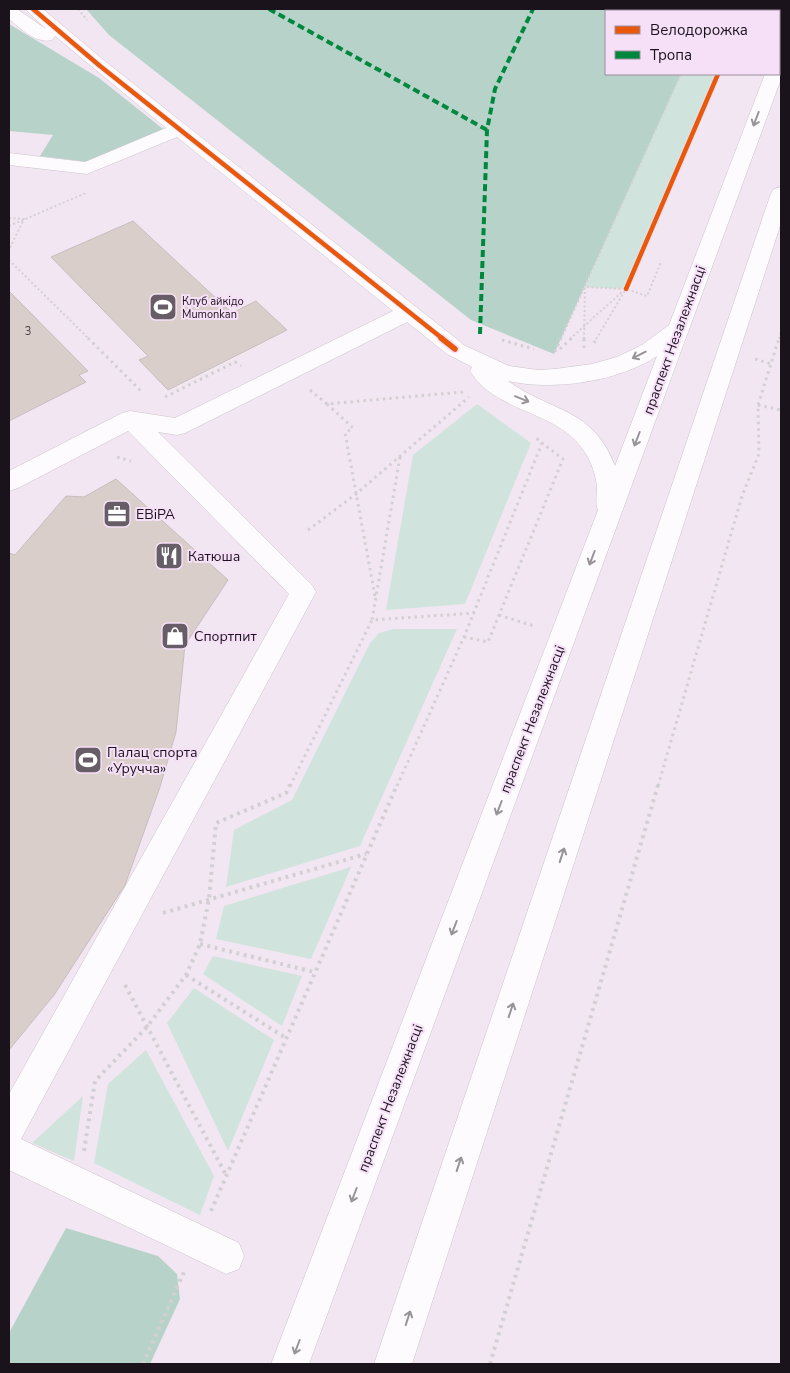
<svg xmlns="http://www.w3.org/2000/svg" width="790" height="1373" font-family="'Nunito Sans',sans-serif">
<rect width="100%" height="100%" fill="#f2e6f2"/>
<g fill="#d0e4dd">
<polygon points="680,74 718,74 626,289 585,287"/>
<polygon points="477,404 531,443 465,604 386,610 413,455"/>
<polygon points="394,629 457,629 360,846 226,887 234,830 292,800 370,643 379,633"/>
<polygon points="351,867 311,959 216,939 224,906"/>
<polygon points="213,956 302,976 282,1026 203,974"/>
<polygon points="194,988 274,1040 228,1151 167,1023"/>
<polygon points="146,1050 214,1176 200,1215 94,1163 108,1084"/>
<polygon points="83,1096 74,1161 32,1143"/>
</g>
<g fill="#b7d3c9">
<polygon points="86,9 711,9 709,11 606,11 606,74 681,74 554,354 471,320 109,35"/>
<polygon points="9,24 99,78 163,129 88,162 40,156 53,135 9,131"/>
<polygon points="66,1228 158,1256 177,1274 180,1299 150,1364 9,1364 9,1333"/>
</g>
<g fill="#daceca" stroke="#c7bebe">
<polygon points="133,221 232,313 256,301 287,330 168,390 139,360 148,356 51,257"/>
<polygon points="9,291 88,371 79,375 86,382 9,421"/>
<polygon points="116,479 228,580 185,645 176,732 160,787 125,885 54,995 9,1050 9,553 15,555 66,496 84,497"/>
</g>
<g fill="none" stroke-linecap="round" stroke-linejoin="round">
<defs>
<path id="minor" d="M 9,9 L 17,9 L 46,29 L 25,9 L 43,9 L 106,62 L 463,344 L 466,349 L 463,354 L 455,357 L 447,354 L 407,322 L 185,433 L 177,435 L 158,432 L 312,585 L 316,592 L 21,1139 L 239,1243 L 244,1256 L 239,1269 L 226,1274 L 9,1170 L 9,1094 L 289,594 L 128,431 L 18,488 L 9,491 L 9,471 L 122,413 L 130,411 L 175,418 L 393,311 L 177,137 L 87,174 L 9,165 L 9,153 L 85,162 L 166,128 L 55,36 L 52,40 C 36,44 20,28 9,19 Z"/>
<g id="highway">
<path d="M 779,70 L 781,72 L 781,79 L 309,1364 L 271,1364 L 598,510 C 595,503 597,495 597,487 C 596,475 591,461 584,451 C 558,410 495,413 470,371 L 472,367 L 447,354 L 444,349 L 447,344 L 455,341 L 509,366 L 538,370 L 555,369 L 592,364 L 617,357 L 642,345 L 669,325 L 765,74 L 779,74 ZM 657,356 L 615,466 C 593,407 550,412 508,381 C 553,391 618,382 657,356 Z"/>
<polygon points="781,187 781,223 412,1364 374,1364 771,193 774,189"/>
</g>
</defs>
<use href="#minor" stroke="#ccc3cd" stroke-width="1"/>
<use href="#highway" stroke="#ccc3cd" stroke-width="1"/>
<g stroke="#d3d0d4" stroke-width="2" stroke-dasharray="2 2.5" stroke-linecap="butt">
<polyline points="78,9 87,20"/>
<polyline points="709,11 711,9"/>
<polyline points="9,218 24,219 9,250"/>
<polyline points="9,226 86,193"/>
<polyline points="9,260 89,339"/>
<polyline points="561,339 681,74"/>
<polyline points="570,339 623,291"/>
<polyline points="584,339 585,287 626,289 647,296 661,262"/>
<polyline points="596,339 626,289"/>
<polyline points="779,339 781,332"/>
</g>
<g stroke="#d3d0d4" stroke-width="3" stroke-dasharray="2.5 4" stroke-linecap="butt">
<polyline points="88,338 143,393"/>
<polyline points="502,340 534,349"/>
<polyline points="594,343 597,338"/>
<polyline points="584,348 584,338"/>
<polyline points="560,349 572,338"/>
<polyline points="555,352 561,338"/>
<polyline points="755,359 771,364"/>
<polyline points="310,390 327,404 463,392"/>
<polyline points="165,397 235,362 241,366"/>
<polyline points="327,404 353,428 345,433 375,596"/>
<polyline points="758,405 781,410"/>
<polyline points="117,457 131,461"/>
<polyline points="400,457 372,620 475,613"/>
<polyline points="308,530 356,494 469,397"/>
<polyline points="499,615 534,626"/>
<polyline points="464,637 488,642 563,459 542,443"/>
<polyline points="290,786 372,620"/>
<polyline points="397,786 464,637 542,443 535,437"/>
<polyline points="658,786 742,496 759,454 758,405 779,338"/>
</g>
<g stroke="#d3d0d4" stroke-width="4" stroke-dasharray="3 4.5" stroke-linecap="butt">
<polyline points="163,913 366,854"/>
<polyline points="200,944 314,972"/>
<polyline points="186,975 286,1038"/>
<polyline points="125,985 226,1175"/>
<polyline points="84,1151 95,1081 147,1027 186,975 200,944 209,899 216,823 286,793 290,785"/>
<polyline points="211,1211 397,785"/>
<polyline points="143,1364 184,1272"/>
<polyline points="490,1364 658,785"/>
</g>
<use href="#minor" fill="#fdfbfd" fill-rule="evenodd"/>
<use href="#highway" fill="#fdfbfd" fill-rule="evenodd"/>
<g stroke="#00873e" stroke-width="4" stroke-dasharray="7 4" stroke-linecap="butt">
<polyline points="269,9 487,130"/>
<polyline points="480,334 487,130 495,89 533,9"/>
</g>
<defs>
<g id="cycleway-far1">
<polyline points="33,9 100,66 443,339"/>
<polyline points="626,289 718,74"/>
</g>
<polyline id="cycleway" points="441,338 455,349"/>
</defs>
<use href="#cycleway-far1" stroke="#f6e0f8" stroke-width="6"/>
<use href="#cycleway" stroke="#f6e0f8" stroke-width="9"/>
<use href="#cycleway-far1" stroke="#e8590c" stroke-width="4.5"/>
<use href="#cycleway" stroke="#e8590c" stroke-width="5.5"/>
</g>
<defs><path id="oneway-shaft" d="M-6 0H5M1.5-3L5.5 0L1.5 3" fill="none" stroke-width="1.6" stroke-linecap="round" stroke-linejoin="round" transform="scale(1.25)"/></defs>
<g stroke="#979397">
<use href="#oneway-shaft" transform="translate(756 119) rotate(111)"/>
<use href="#oneway-shaft" transform="translate(639 355) rotate(153)"/>
<use href="#oneway-shaft" transform="translate(522 399) rotate(22)"/>
<use href="#oneway-shaft" transform="translate(637 439) rotate(111)"/>
<use href="#oneway-shaft" transform="translate(592 558) rotate(111)"/>
<use href="#oneway-shaft" transform="translate(499 808) rotate(111)"/>
<use href="#oneway-shaft" transform="translate(562 855) rotate(-72)"/>
<use href="#oneway-shaft" transform="translate(454 928) rotate(111)"/>
<use href="#oneway-shaft" transform="translate(511 1010) rotate(-72)"/>
<use href="#oneway-shaft" transform="translate(459 1164) rotate(-72)"/>
<use href="#oneway-shaft" transform="translate(354 1195) rotate(111)"/>
<use href="#oneway-shaft" transform="translate(408 1318) rotate(-72)"/>
<use href="#oneway-shaft" transform="translate(297 1347) rotate(111)"/>
</g>
<defs>
<symbol id="stadium-square" viewBox="-11 -11 22 22"><rect x="-9" y="-9" width="18" height="18" rx="4" fill="#665d66" stroke="#f6e0f8"/><path d="M0-5a6.5 5 0 1 0 0 10a6.5 5 0 1 0 0-10ZM-3.5-1.8h7v3.6h-7Z" fill="#fff"/></symbol>
<symbol id="office-square" viewBox="-11 -11 22 22"><rect x="-9" y="-9" width="18" height="18" rx="4" fill="#665d66" stroke="#f6e0f8"/><path d="M-6-3h4V-5.5h4V-3h4V5H-6ZM-1-4.5V-3h2v-1.5ZM-6 0V1H6V0Z" fill="#fff"/></symbol>
<symbol id="restaurant-square" viewBox="-11 -11 22 22"><rect x="-9" y="-9" width="18" height="18" rx="4" fill="#665d66" stroke="#f6e0f8"/><path d="M-5-6h1v4h1v-4h1v4h1v-4h1v5L-1.5 .5V6h-2V.5L-5-1ZM5-6V6H3V1.5H1.5Q1.5-4 5-6Z" fill="#fff"/></symbol>
<symbol id="shop-square" viewBox="-11 -11 22 22"><rect x="-9" y="-9" width="18" height="18" rx="4" fill="#665d66" stroke="#f6e0f8"/><path d="M-5-2.5h2.3a2.7 3.5 0 0 1 5.4 0H5L5.5 6h-11ZM-1.5-2.5h3a1.5 2.3 0 0 0-3 0Z" fill="#fff"/></symbol>
</defs>
<g fill-rule="evenodd">
<use href="#stadium-square" x="147" y="291" width="32" height="32"/>
<use href="#office-square" x="101" y="498" width="32" height="32"/>
<use href="#restaurant-square" x="153" y="540" width="32" height="32"/>
<use href="#shop-square" x="159" y="620" width="32" height="32"/>
<use href="#stadium-square" x="72" y="744" width="32" height="32"/>
</g>
<g text-anchor="middle" stroke-width="4" stroke-linejoin="round" paint-order="stroke">
<g font-size="11" fill="#1a131b" stroke="#f6e0f8" text-anchor="start">
<text x="182" y="305">Клуб айкідо<tspan x="182" dy="13">Mumonkan</tspan></text>
</g>
<g font-size="11" fill="#4a4247">
<text x="28" y="335">3</text>
</g>
<g font-size="14" fill="#1a131b" stroke="#f6e0f8">
<text transform="translate(674 340) rotate(-70)" y="5">праспект Незалежнасці</text>
<text transform="translate(532 719) rotate(-69)" y="5">праспект Незалежнасці</text>
<text transform="translate(390 1098) rotate(-69)" y="5">праспект Незалежнасці</text>
</g>
<g font-size="14" fill="#1a131b" stroke="#f6e0f8" text-anchor="start">
<text x="136" y="519">ЕВіРА</text>
<text x="188" y="561">Катюша</text>
<text x="194" y="641">Спортпит</text>
<text x="107" y="757">Палац спорта<tspan x="107" dy="16">«Уручча»</tspan></text>
</g>
</g>
<rect width="790" height="1373" fill="none" stroke="#1a131b" stroke-width="20"/>
<rect x="605" y="10" width="175" height="65" fill="#f6e0f8" stroke="#9e8ea0"/>
<rect x="615" y="26" width="25" height="8" fill="#e8590c" stroke="#9e8ea0"/>
<text x="650" y="35" font-size="15" fill="#1a131b">Велодорожка</text>
<rect x="615" y="51" width="25" height="8" fill="#00873e" stroke="#9e8ea0"/>
<text x="650" y="60" font-size="15" fill="#1a131b">Тропа</text>
</svg>
